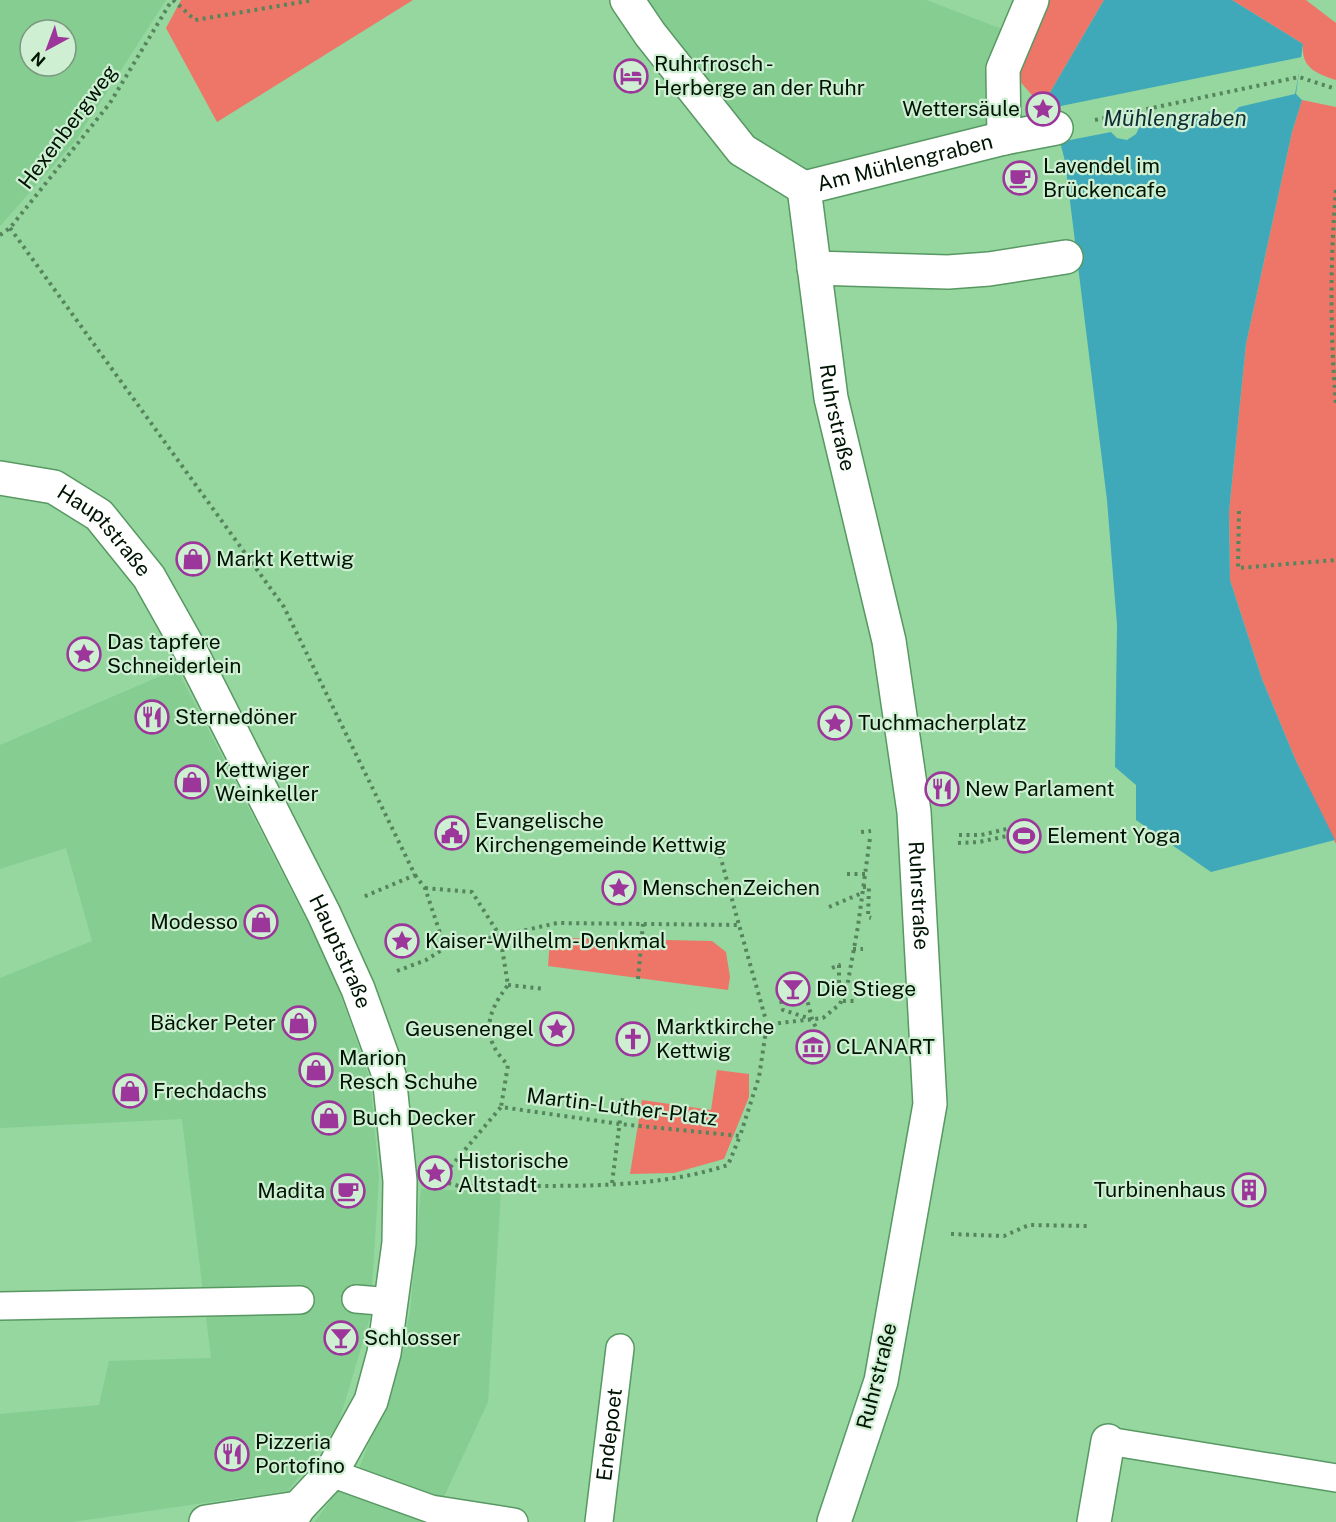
<svg xmlns="http://www.w3.org/2000/svg" width="1336" height="1522" font-family="'Public Sans',sans-serif">
<rect width="100%" height="100%" fill="#95d79f"/>
<g fill="#85cd91" fill-rule="evenodd">
<path d="M 0,0 L 166,0 L 76,140 L 0,226 ZM 30,30 L 66,30 L 66,66 L 30,66 Z"/>
<polygon points="641,0 926,0 1002,29 986,70 988,126 809,177 747,141"/>
<polygon points="177,669 331,968 370,1079 379,1177 370,1318 338,1425 288,1491 72,1522 0,1522 0,1414 99,1405 109,1361 211,1358 182,1119 0,1128 0,978 92,941 66,848 0,869 0,745"/>
<polygon points="421,1189 501,1192 488,1402 442,1501 357,1473 390,1391 410,1313"/>
<polygon points="341,1485 462,1522 315,1522"/>
</g>
<g fill="#ed7668">
<polygon points="181,0 413,0 217,122 166,28"/>
<polygon points="1045,0 1104,0 1048,96 1051,108 1037,101 1017,78"/>
<path d="M 1232,0 L 1306,0 L 1336,23 L 1336,80 C 1316,73 1301,68 1303,44 Z"/>
<polygon points="1302,100 1336,107 1336,844 1296,761 1262,679 1230,580 1229,512 1246,344 1292,132"/>
<polygon points="569,938 712,941 726,952 730,977 728,990 548,966 550,940"/>
<polygon points="717,1070 749,1074 749,1097 724,1159 674,1173 630,1174 642,1100 711,1110"/>
</g>
<polygon fill="#3fa9b9" points="1104,0 1232,0 1303,44 1296,94 1302,100 1292,132 1246,344 1229,512 1230,580 1262,679 1296,761 1335,840 1211,872 1136,820 1136,785 1115,767 1117,625 1107,500 1065,161 1048,96"/>
<polygon fill="#95d79f" points="1302,57 1295,94 1239,107 1229,117 1216,116 1211,111 1140,126 1136,134 1127,140 1117,138 1111,132 1060,142 1051,108"/>
<g fill="none" stroke-linecap="round" stroke-linejoin="round">
<defs>
<g id="lane">
<polyline points="356,1299 392,1302"/>
<polyline points="0,1306 300,1300"/>
<polyline points="1108,1441 1336,1478"/>
<polyline points="331,1473 431,1509 514,1522"/>
<path id="s1" d="M 599,1522 L 620,1348"/>
</g>
<g id="street">
<polyline points="627,0 650,34 742,150 804,188"/>
<polyline points="1004,138 1003,69 1032,0"/>
<path id="s2" d="M 804,188 L 831,398 L 889,641 L 914,812 L 930,1104 L 881,1381 L 834,1522"/>
<path id="s3" d="M 804,188 L 1004,138 L 1056,128"/>
<polyline points="814,268 948,272 989,269 1066,257"/>
<path id="s4" d="M 0,478 L 54,487 L 99,515 L 149,577 L 190,650 L 324,914 L 358,989 L 389,1075 L 400,1181 L 399,1243 L 384,1353 L 371,1401 L 331,1473 L 298,1508 L 290,1522"/>
<polyline points="206,1522 298,1508"/>
<polyline points="1094,1522 1108,1441"/>
</g>
</defs>
<use href="#lane" stroke="#589863" stroke-width="30"/>
<use href="#street" stroke="#589863" stroke-width="36"/>
<g stroke="#56855d" stroke-width="4" stroke-dasharray="3 4.5" stroke-linecap="butt">
<polyline points="173,0 195,20 313,0"/>
<polyline points="1095,120 1299,77 1336,89"/>
<path d="M 1336,190 C 1330,262 1330,332 1336,404"/>
<polyline points="10,228 284,607 415,875 363,897"/>
<polyline points="0,235 10,228 110,103 172,0"/>
<polyline points="1239,511 1238,568 1336,560"/>
<polyline points="861,832 871,831"/>
<polyline points="959,835 981,835 1011,828"/>
<polyline points="958,843 979,842 1012,835"/>
<polyline points="720,855 739,925"/>
<polyline points="847,874 865,874"/>
<polyline points="415,875 425,888 445,948"/>
<polyline points="863,887 869,887 868,917 871,918"/>
<path d="M 425,888 L 472,892 L 500,936 L 508,985 C 486,1014 480,1037 508,1065 L 501,1107"/>
<polyline points="829,907 862,893"/>
<polyline points="853,949 863,949"/>
<polyline points="832,968 839,965 839,990 842,1001 854,1001"/>
<polyline points="397,971 426,960 445,948 557,923 739,925 767,1024 759,1077 740,1136 620,1124 501,1107 442,1177"/>
<polyline points="638,979 643,924"/>
<polyline points="508,985 545,989"/>
<polyline points="806,995 812,1019 823,1043"/>
<polyline points="781,1001 783,1010 808,1018"/>
<polyline points="731,1029 732,1023 754,1026 823,1018 840,1004 847,987 858,926 870,838"/>
<path d="M 441,1181 L 459,1186 C 548,1184 643,1193 728,1165 L 740,1136"/>
<polyline points="612,1183 623,1097"/>
<polyline points="951,1234 1004,1236 1029,1225 1091,1226"/>
</g>
<use href="#lane" stroke="#fff" stroke-width="27"/>
<use href="#street" stroke="#fff" stroke-width="33"/>
</g>
<defs>
<symbol id="hotel-ring" viewBox="-11 -11 22 22"><circle r="9.5" fill="#ceefd2" stroke="#9c369a" stroke-width="1.5"/><path d="M-6-4.5h1.5V1H6V5H4.5V3h-9V5H-6ZM-4 0a1.8 1.8 0 1 1 3.6 0ZM.5 0V-2.5h3Q6-2.5 6 0Z" fill="#9c369a"/></symbol>
<symbol id="sight-ring" viewBox="-11 -11 22 22"><circle r="9.5" fill="#ceefd2" stroke="#9c369a" stroke-width="1.5"/><path d="M0-6L1.8-2.2L6-1.7L2.9 1.2L3.7 5.4L0 3.3L-3.7 5.4L-2.9 1.2L-6-1.7L-1.8-2.2Z" fill="#9c369a"/></symbol>
<symbol id="cafe-ring" viewBox="-11 -11 22 22"><circle r="9.5" fill="#ceefd2" stroke="#9c369a" stroke-width="1.5"/><path d="M-5.5-4.5H6V0H3Q3 3.5 0 3.5H-2.5Q-5.5 3.5-5.5 0ZM3-3.2v2h1.7v-2ZM-6 4.5H4V6H-6Z" fill="#9c369a"/></symbol>
<symbol id="shop-ring" viewBox="-11 -11 22 22"><circle r="9.5" fill="#ceefd2" stroke="#9c369a" stroke-width="1.5"/><path d="M-5-2.5h2.3a2.7 3.5 0 0 1 5.4 0H5L5.5 6h-11ZM-1.5-2.5h3a1.5 2.3 0 0 0-3 0Z" fill="#9c369a"/></symbol>
<symbol id="restaurant-ring" viewBox="-11 -11 22 22"><circle r="9.5" fill="#ceefd2" stroke="#9c369a" stroke-width="1.5"/><path d="M-5-6h1v4h1v-4h1v4h1v-4h1v5L-1.5 .5V6h-2V.5L-5-1ZM5-6V6H3V1.5H1.5Q1.5-4 5-6Z" fill="#9c369a"/></symbol>
<symbol id="civic-ring" viewBox="-11 -11 22 22"><circle r="9.5" fill="#ceefd2" stroke="#9c369a" stroke-width="1.5"/><path d="M-.6-6.5H3V-4.5H.6V-3L4-1V1h2V6H-6V1h2V-1L-.6-3ZM-1.2 2.5V6h2.4V2.5Z" fill="#9c369a"/></symbol>
<symbol id="stadium-ring" viewBox="-11 -11 22 22"><circle r="9.5" fill="#ceefd2" stroke="#9c369a" stroke-width="1.5"/><path d="M0-5a6.5 5 0 1 0 0 10a6.5 5 0 1 0 0-10ZM-3.5-1.8h7v3.6h-7Z" fill="#9c369a"/></symbol>
<symbol id="bar-ring" viewBox="-11 -11 22 22"><circle r="9.5" fill="#ceefd2" stroke="#9c369a" stroke-width="1.5"/><path d="M-6-5H6L.8 .8V4.5H3.5V6h-7V4.5H-.8V.8Z" fill="#9c369a"/></symbol>
<symbol id="church-ring" viewBox="-11 -11 22 22"><circle r="9.5" fill="#ceefd2" stroke="#9c369a" stroke-width="1.5"/><path d="M-1.2-6h2.4v3.5h3.3v2.4h-3.3V6h-2.4V-.1h-3.3v-2.4h3.3Z" fill="#9c369a"/></symbol>
<symbol id="museum-ring" viewBox="-11 -11 22 22"><circle r="9.5" fill="#ceefd2" stroke="#9c369a" stroke-width="1.5"/><path d="M0-6L6-3V-2H-6V-3ZM-5-1h2V3h-2ZM-1-1h2V3h-2ZM3-1h2V3H3ZM-6 4H6V6H-6Z" fill="#9c369a"/></symbol>
<symbol id="building-ring" viewBox="-11 -11 22 22"><circle r="9.5" fill="#ceefd2" stroke="#9c369a" stroke-width="1.5"/><path d="M-4-6H4V6H1V3H-1V6H-4ZM-2.5-4.3h1.7v1.8h-1.7ZM.8-4.3h1.7v1.8H.8ZM-2.5-1h1.7V.8h-1.7ZM.8-1h1.7V.8H.8Z" fill="#9c369a"/></symbol>
</defs>
<g fill-rule="evenodd">
<use href="#hotel-ring" x="612" y="57" width="38" height="38"/>
<use href="#sight-ring" x="1024" y="90" width="38" height="38"/>
<use href="#cafe-ring" x="1001" y="159" width="38" height="38"/>
<use href="#shop-ring" x="174" y="540" width="38" height="38"/>
<use href="#sight-ring" x="65" y="635" width="38" height="38"/>
<use href="#restaurant-ring" x="133" y="698" width="38" height="38"/>
<use href="#sight-ring" x="816" y="704" width="38" height="38"/>
<use href="#shop-ring" x="173" y="763" width="38" height="38"/>
<use href="#restaurant-ring" x="923" y="770" width="38" height="38"/>
<use href="#civic-ring" x="433" y="814" width="38" height="38"/>
<use href="#stadium-ring" x="1005" y="817" width="38" height="38"/>
<use href="#sight-ring" x="600" y="869" width="38" height="38"/>
<use href="#shop-ring" x="242" y="903" width="38" height="38"/>
<use href="#sight-ring" x="383" y="922" width="38" height="38"/>
<use href="#bar-ring" x="774" y="970" width="38" height="38"/>
<use href="#shop-ring" x="280" y="1004" width="38" height="38"/>
<use href="#sight-ring" x="538" y="1010" width="38" height="38"/>
<use href="#church-ring" x="614" y="1020" width="38" height="38"/>
<use href="#museum-ring" x="794" y="1028" width="38" height="38"/>
<use href="#shop-ring" x="297" y="1051" width="38" height="38"/>
<use href="#shop-ring" x="111" y="1072" width="38" height="38"/>
<use href="#shop-ring" x="310" y="1099" width="38" height="38"/>
<use href="#sight-ring" x="416" y="1154" width="38" height="38"/>
<use href="#building-ring" x="1230" y="1171" width="38" height="38"/>
<use href="#cafe-ring" x="329" y="1172" width="38" height="38"/>
<use href="#bar-ring" x="322" y="1319" width="38" height="38"/>
<use href="#restaurant-ring" x="213" y="1435" width="38" height="38"/>
</g>
<g text-anchor="middle" stroke-width="4.5" stroke-linejoin="round" paint-order="stroke">
<g font-size="21" fill="#001403" stroke="#ceefd2" text-anchor="start">
<text x="654" y="71">Ruhrfrosch -<tspan x="654" dy="24">Herberge an der Ruhr</tspan></text>
<text x="1020" y="116" text-anchor="end">Wettersäule</text>
<text x="1043" y="173">Lavendel im<tspan x="1043" dy="24">Brückencafe</tspan></text>
<text x="216" y="566">Markt Kettwig</text>
<text x="107" y="649">Das tapfere<tspan x="107" dy="24">Schneiderlein</tspan></text>
<text x="175" y="724">Sternedöner</text>
<text x="858" y="730">Tuchmacherplatz</text>
<text x="215" y="777">Kettwiger<tspan x="215" dy="24">Weinkeller</tspan></text>
<text x="965" y="796">New Parlament</text>
<text x="475" y="828">Evangelische<tspan x="475" dy="24">Kirchengemeinde Kettwig</tspan></text>
<text x="1047" y="843">Element Yoga</text>
<text x="642" y="895">MenschenZeichen</text>
<text x="238" y="929" text-anchor="end">Modesso</text>
<text x="425" y="948">Kaiser-Wilhelm-Denkmal</text>
<text x="816" y="996">Die Stiege</text>
<text x="276" y="1030" text-anchor="end">Bäcker Peter</text>
<text x="656" y="1034">Marktkirche<tspan x="656" dy="24">Kettwig</tspan></text>
<text x="534" y="1036" text-anchor="end">Geusenengel</text>
<text x="836" y="1054">CLANART</text>
<text x="339" y="1065">Marion<tspan x="339" dy="24">Resch Schuhe</tspan></text>
<text x="153" y="1098">Frechdachs</text>
<text x="352" y="1125">Buch Decker</text>
<text x="458" y="1168">Historische<tspan x="458" dy="24">Altstadt</tspan></text>
<text x="1226" y="1197" text-anchor="end">Turbinenhaus</text>
<text x="325" y="1198" text-anchor="end">Madita</text>
<text x="364" y="1345">Schlosser</text>
<text x="255" y="1449">Pizzeria<tspan x="255" dy="24">Portofino</tspan></text>
</g>
<g font-size="21" fill="#001403" stroke="#ceefd2">
<text transform="translate(68 127) rotate(-53)" y="7">Hexenbergweg</text>
<text dy="7" stroke="none"><textPath href="#s3" startOffset="104">Am Mühlengraben</textPath></text>
<text dy="7" stroke="none"><textPath href="#s2" startOffset="232">Ruhrstraße</textPath></text>
<text dy="7" stroke="none"><textPath href="#s4" startOffset="122">Hauptstraße</textPath></text>
<text dy="7" stroke="none"><textPath href="#s2" startOffset="718">Ruhrstraße</textPath></text>
<text dy="7" stroke="none"><textPath href="#s4" startOffset="608">Hauptstraße</textPath></text>
<text transform="translate(622 1107) rotate(7)" y="7">Martin-Luther-Platz</text>
<text transform="translate(877 1376) rotate(-76)" y="7">Ruhrstraße</text>
<text dy="7" stroke="none"><textPath href="#s1" startOffset="88">Endepoet</textPath></text>
</g>
<g font-size="22" font-style="italic" fill="#0e2e33" stroke="#ceefd2">
<text x="1175" y="126">Mühlengraben</text>
</g>
</g>
<g transform="translate(48 48) rotate(221)"><circle r="28" fill="#ceefd2" stroke="#7c977f" stroke-width="1.5"/>
<path d="M0-4.5L10 22L0 15L-10 22Z" fill="#9c369a"/>
<text y="-9" font-size="16" font-weight="bold" text-anchor="middle" fill="#001403">N</text>
</g>
</svg>
